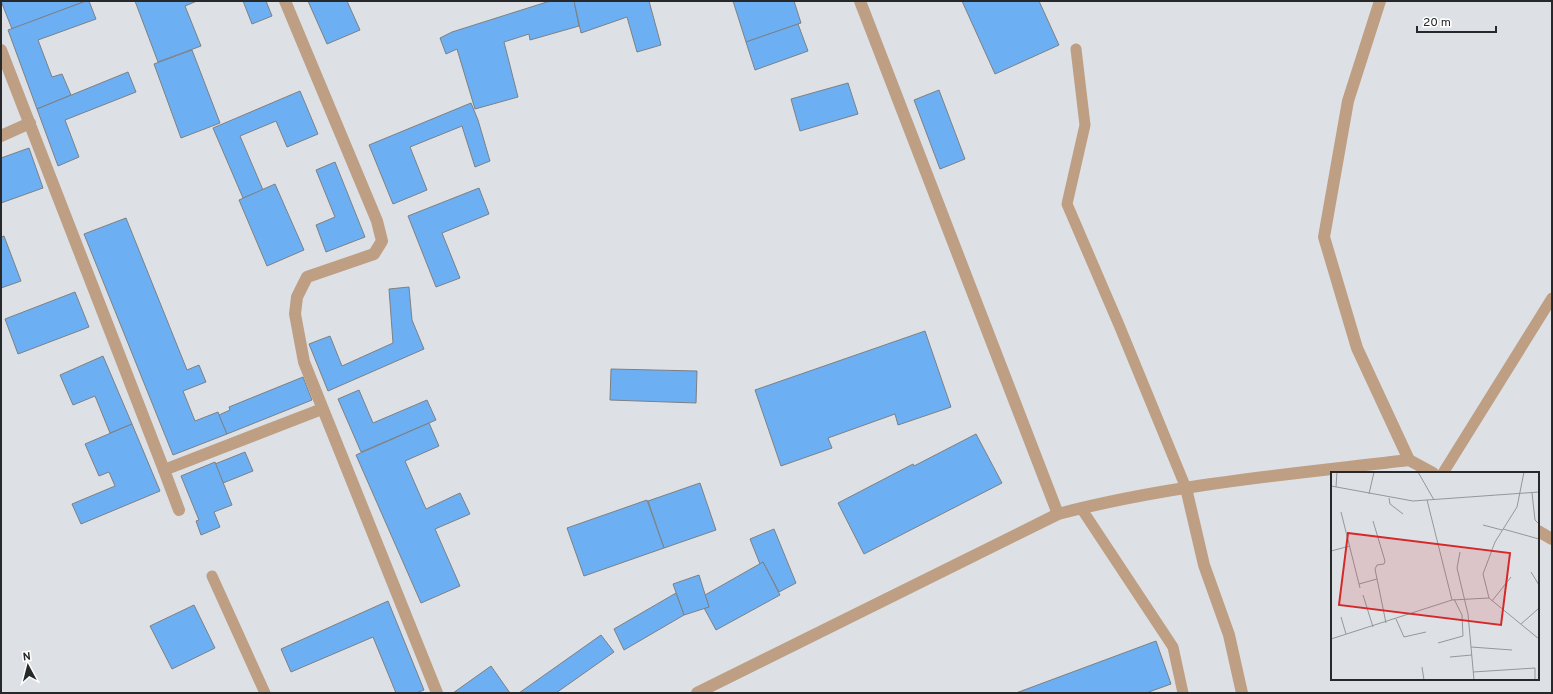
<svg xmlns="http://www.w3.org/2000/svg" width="1553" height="694" font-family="Overpass,sans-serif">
<rect width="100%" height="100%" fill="#dde1e5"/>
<g fill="#6caff2" stroke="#7d8084">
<polygon points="1,1 86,1 12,29"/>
<polygon points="86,1 89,1 96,19 38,40 52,77 62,74 71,95 37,109 8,30"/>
<polygon points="135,1 197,1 185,6 201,46 158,62"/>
<polygon points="243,1 266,1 272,16 252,24"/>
<polygon points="308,1 347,1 360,30 327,44"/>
<polygon points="550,1 574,1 579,26 530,40 529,34 504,42 518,97 475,109 457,49 446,54 440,38 452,32"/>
<polygon points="574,1 649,1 661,45 637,52 627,17 581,33"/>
<polygon points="733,1 794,1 801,23 746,42"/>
<polygon points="962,1 1039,1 1059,45 995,74"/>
<polygon points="798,24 808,51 755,70 746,42"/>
<polygon points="192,50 220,123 181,138 154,64"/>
<polygon points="128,72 136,92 65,120 79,157 58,166 37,109"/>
<polygon points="848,83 858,114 800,131 791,99"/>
<polygon points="939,90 965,159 940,169 914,100"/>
<polygon points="300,91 318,134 287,147 276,121 240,136 263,190 243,198 213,128"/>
<polygon points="471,103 478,120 490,161 475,167 462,126 410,147 427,190 393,204 369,145"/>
<polygon points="29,148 43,188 1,203 1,158"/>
<polygon points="335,162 365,237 326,252 316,225 335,217 316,170"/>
<polygon points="275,184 304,250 267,266 239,200"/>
<polygon points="479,188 489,214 442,233 460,278 436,287 408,216"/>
<polygon points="126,218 187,370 199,365 206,382 183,391 195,421 218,412 227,434 173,455 84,234"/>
<polygon points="4,236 21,281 1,288 1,237"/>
<polygon points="409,287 412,320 424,349 328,391 309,344 330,336 342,366 393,343 389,289"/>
<polygon points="75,292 89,327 18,354 5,319"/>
<polygon points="925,331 951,407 898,425 895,414 828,438 832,448 781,466 755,390"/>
<polygon points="103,356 132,424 110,433 95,396 73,405 60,375"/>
<polygon points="611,369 697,371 696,403 610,400"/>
<polygon points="303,377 312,400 227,434 219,415 230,410 229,407"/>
<polygon points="359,390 373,423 427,400 436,420 361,452 338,399"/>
<polygon points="429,423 439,446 405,461 426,509 460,493 470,514 435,529 460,586 421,603 356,455"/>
<polygon points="132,424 160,491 81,524 72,504 115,486 109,472 99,476 85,444"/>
<polygon points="976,434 1002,483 864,554 838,503 913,464 914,466"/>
<polygon points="245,452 253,471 223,483 215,464"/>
<polygon points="215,462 232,505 214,512 220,527 201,535 196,521 199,520 181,476"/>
<polygon points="700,483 716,530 664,548 648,501"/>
<polygon points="647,500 664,548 584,576 567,528"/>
<polygon points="774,529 796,583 779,592 763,562 760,564 750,539"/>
<polygon points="763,562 780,595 716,630 704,608 709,607 705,595"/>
<polygon points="699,575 709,607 684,615 673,584"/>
<polygon points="676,593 684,615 624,650 614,629"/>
<polygon points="388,601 424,690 416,693 396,693 373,637 291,672 281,649"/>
<polygon points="194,605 215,648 172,669 150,626"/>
<polygon points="601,635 614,652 556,693 519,693"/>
<polygon points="1156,641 1171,684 1146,693 1016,693"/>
<polygon points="491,666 510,693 453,693"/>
</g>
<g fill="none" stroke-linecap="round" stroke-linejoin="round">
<g stroke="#be9f83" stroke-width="11">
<polyline points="1076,49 1085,125 1067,204 1119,325 1186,488"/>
<polyline points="1443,473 1552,298"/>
<polyline points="1081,508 1173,647 1183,693"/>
<polyline points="212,576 265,693"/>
</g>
<g stroke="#be9f83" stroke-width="12">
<polyline points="285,1 377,221 382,241 374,254 307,277 297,297 295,314 304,362 437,693"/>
<polyline points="1380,1 1348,101 1324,237 1357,348 1409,460"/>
<polyline points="1,50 164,470 179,510"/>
<polyline points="1,136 30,123"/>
<polyline points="164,470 322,409"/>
<polyline points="1186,488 1204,565 1229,635 1242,693"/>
</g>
<g stroke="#be9f83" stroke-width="12">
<polyline points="860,1 1058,514"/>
<polyline points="1538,531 1552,539"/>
<path d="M 697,693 L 1058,514 C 1173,484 1292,474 1409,460 L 1433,473"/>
</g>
</g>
<g transform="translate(1331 472)">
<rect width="208" height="208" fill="#dde1e5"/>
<path fill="none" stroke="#94979a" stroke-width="1" d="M 87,0 L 103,28M 0,14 L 82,29 L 208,20M 5,15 L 6,0M 201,21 L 204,48 L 208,52M 38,22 L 43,0M 58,26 L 59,32 L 72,42M 96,28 L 121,128M 10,40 L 29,116M 42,49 L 54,89 L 53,92 L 46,93 L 44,97 L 55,151M 152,53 L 171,58M 172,57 L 208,67M 0,79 L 19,74M 129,80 L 126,96 L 137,142 L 143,208M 200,100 L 208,113M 28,112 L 46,107M 32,123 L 42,155M 158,126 L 152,102 L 164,70 L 186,35 L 193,0M 161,129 L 180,105M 10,145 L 15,162M 65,147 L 73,165 L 95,160M 190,152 L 207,137M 0,167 L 121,128 L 158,126 L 208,167M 107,171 L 132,164 L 131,143 L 123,127M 140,175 L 181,178M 119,185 L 141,183M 91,195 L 93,208M 142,200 L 204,196 L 204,208"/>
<path fill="#d62828" fill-opacity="0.15" stroke="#d62828" stroke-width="2" d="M 17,61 L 179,81 L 170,153 L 8,133 Z"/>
<rect width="208" height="208" fill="none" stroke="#27282a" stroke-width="2"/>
</g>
<rect width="1553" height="694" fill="none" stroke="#27282a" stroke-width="4"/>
<g transform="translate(28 666) rotate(353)" stroke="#ffffff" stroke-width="3" paint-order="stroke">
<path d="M0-3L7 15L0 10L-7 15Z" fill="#27282a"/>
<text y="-6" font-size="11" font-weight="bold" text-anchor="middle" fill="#27282a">N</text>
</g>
<path d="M1417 26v6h79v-6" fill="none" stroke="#27282a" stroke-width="2"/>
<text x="1423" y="26" font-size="12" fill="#27282a" stroke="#ffffff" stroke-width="3" paint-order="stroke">20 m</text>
</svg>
